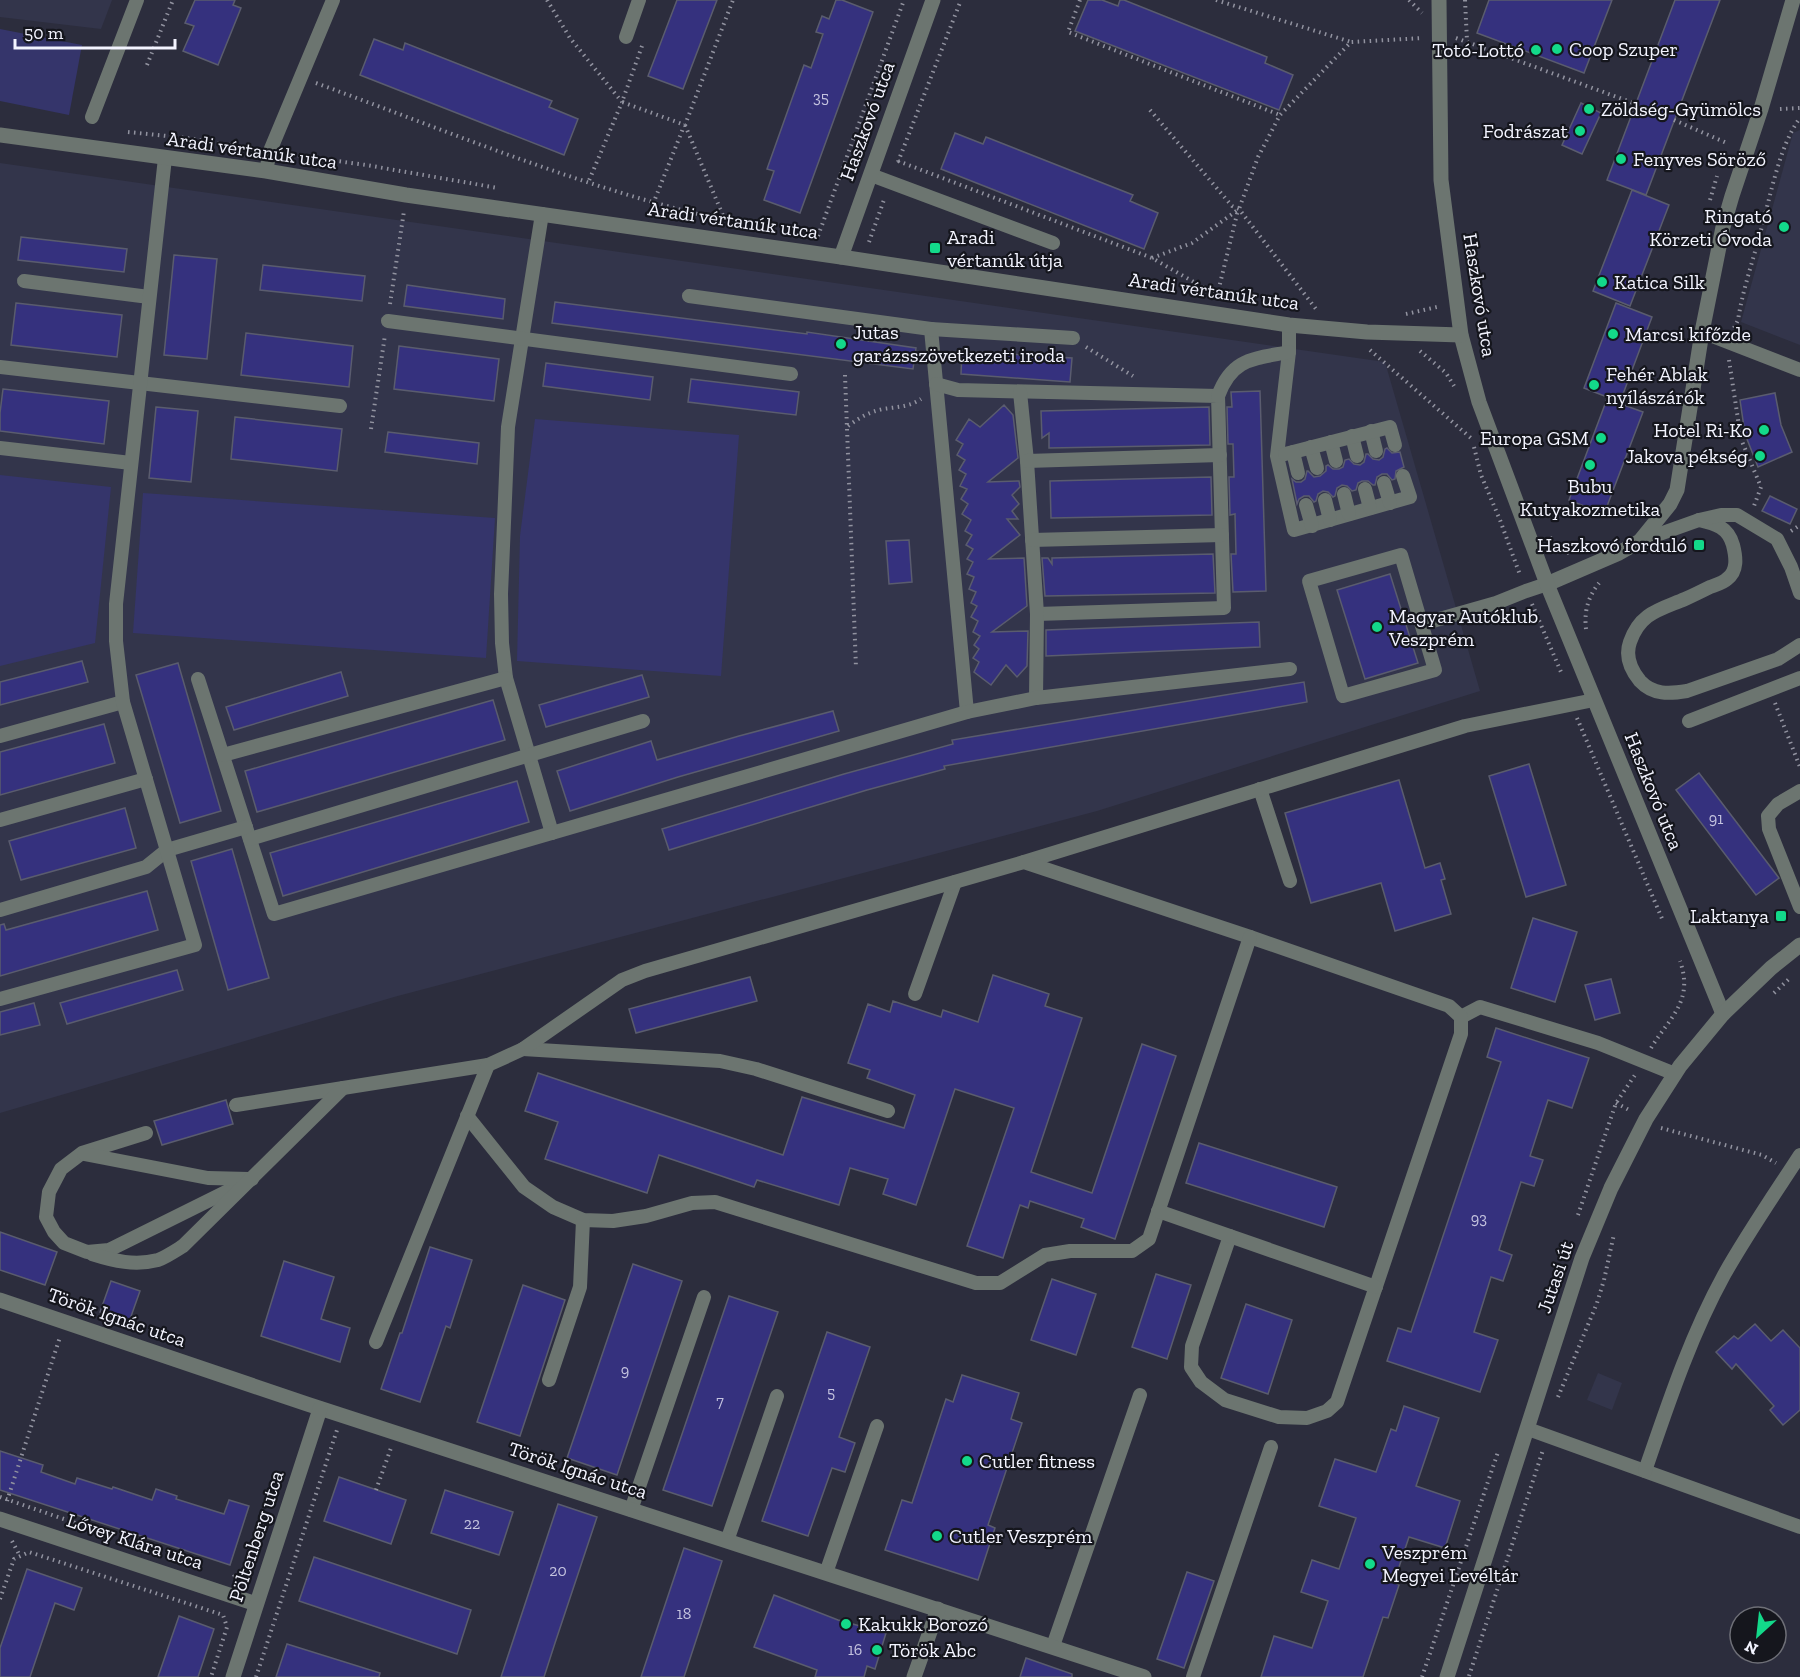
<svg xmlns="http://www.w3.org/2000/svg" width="1800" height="1677" font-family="'Zilla Slab',serif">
<rect width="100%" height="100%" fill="#2c2d3d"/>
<g fill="#33354b">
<polygon points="0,0 112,0 101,29 0,17"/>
<polygon points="1800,130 1800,345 1741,322 1793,133"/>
<polygon points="0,163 1385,362 1480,691 1097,811 394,997 0,1113"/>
<polygon points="1598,1373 1622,1383 1612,1410 1587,1400"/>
</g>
<g fill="#35356b">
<polygon points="0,29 82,45 69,115 0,101"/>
<polygon points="535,419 739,435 721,676 517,661 520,536"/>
<polygon points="0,475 111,487 95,643 0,666"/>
<polygon points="143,493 495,518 486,658 133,633"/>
</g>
<g fill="#35317e" stroke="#5a5c6e" stroke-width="1.5">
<polygon points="195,0 235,0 233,5 241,8 218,65 183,51 194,26 185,23"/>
<polygon points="677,0 717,0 683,89 648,76"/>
<polygon points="836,0 842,0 873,12 800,213 764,200 774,171 767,169 804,65 811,68 823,34 816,32 822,16 829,19"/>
<polygon points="1088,0 1102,0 1118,6 1120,0 1124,0 1267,57 1265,63 1293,75 1279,110 1075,31"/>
<polygon points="1489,0 1612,0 1584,73 1477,33"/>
<polygon points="1675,0 1720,0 1646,195 1607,180"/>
<polygon points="374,39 403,50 405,43 552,101 549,107 578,119 564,155 360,75"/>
<polygon points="1581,103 1601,113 1582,154 1562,145"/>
<polygon points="955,133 983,144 986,137 1133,195 1130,201 1158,213 1144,249 941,169"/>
<polygon points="1632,190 1669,205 1630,306 1593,291"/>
<polygon points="21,237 127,249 124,272 18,260"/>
<polygon points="174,255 217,259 207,359 164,355"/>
<polygon points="263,265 365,276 362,301 260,290"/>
<polygon points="407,285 505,299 503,319 404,306"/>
<polygon points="555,302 807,334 807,332 916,348 913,369 552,323"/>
<polygon points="16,303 122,315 117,357 11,345"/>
<polygon points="1616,303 1652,317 1620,402 1584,388"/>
<polygon points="246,333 353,346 349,387 241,375"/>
<polygon points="399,346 499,359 494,401 394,389"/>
<polygon points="962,351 1072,358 1070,382 961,374"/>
<polygon points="546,363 653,377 650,400 543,386"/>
<polygon points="691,379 799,392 796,415 688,402"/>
<polygon points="3,389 109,401 104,444 0,431 0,413"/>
<polygon points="1260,391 1266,591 1233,592 1231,554 1236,554 1235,514 1230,515 1229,477 1234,477 1233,444 1228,444 1227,407 1232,407 1231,392"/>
<polygon points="1775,393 1781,425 1792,452 1758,467 1745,434 1740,400"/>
<polygon points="1607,399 1643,412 1604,514 1569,500"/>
<polygon points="1004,405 1013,415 1018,458 988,482 1019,481 1020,487 1012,495 1019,504 1012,511 1018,519 1007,519 1020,535 989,559 1024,558 1027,606 992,632 1028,631 1027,666 1017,677 1006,665 991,685 974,672 979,662 973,658 979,649 974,645 980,636 973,632 978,621 971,617 977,606 971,603 976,592 969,589 974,577 967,574 973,562 967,559 973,549 966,545 972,535 965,531 971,520 962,514 968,504 961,499 967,489 960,486 966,474 959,470 965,460 957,455 963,444 956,440 969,419 980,427"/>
<polygon points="156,407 198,411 191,482 149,478"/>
<polygon points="1209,407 1210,445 1049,448 1049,433 1042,438 1041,411"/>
<polygon points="235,417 342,429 337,471 231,459"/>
<polygon points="388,432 479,443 477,464 385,452"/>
<polygon points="1387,448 1392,453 1400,452 1404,467 1396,471 1395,479 1392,480 1387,474 1382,474 1377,477 1375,485 1373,485 1368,481 1362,481 1358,483 1356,490 1352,491 1347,486 1342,485 1337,488 1335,496 1333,497 1328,492 1323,491 1318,494 1316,501 1314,502 1309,496 1304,496 1299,499 1297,504 1292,479 1296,482 1301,482 1305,479 1307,471 1308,471 1314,477 1320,476 1326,471 1326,466 1328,465 1333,469 1339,469 1343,467 1345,460 1349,459 1354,464 1360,465 1364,462 1366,454 1368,454 1373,459 1379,460 1383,457 1385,449"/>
<polygon points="1211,477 1212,515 1051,518 1050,481"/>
<polygon points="1770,496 1797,509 1790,524 1762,511"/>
<polygon points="909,540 912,582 889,584 886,541"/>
<polygon points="1213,554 1215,593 1045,596 1042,558 1048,558 1052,564 1052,558"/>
<polygon points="1390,574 1418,663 1365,679 1337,590"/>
<polygon points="1259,622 1260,647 1046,656 1046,630"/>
<polygon points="82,661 88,682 0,705 0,682"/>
<polygon points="178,663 221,811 180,823 136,675"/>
<polygon points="341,672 348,696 234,730 226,707"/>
<polygon points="642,675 649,697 546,727 539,705"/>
<polygon points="1304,682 1307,702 944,766 945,769 867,790 669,850 662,829 844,774 953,744 952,740"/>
<polygon points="493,700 505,740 257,812 245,771"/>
<polygon points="833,711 839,731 678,777 570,811 557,771 651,741 657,760 739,736"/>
<polygon points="104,724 115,763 0,795 0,752"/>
<polygon points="1529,764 1566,885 1526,897 1489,776"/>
<polygon points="1699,773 1779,878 1756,895 1676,790"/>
<polygon points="1399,780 1425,868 1440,863 1445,879 1441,880 1451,914 1395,931 1381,883 1311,903 1285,813"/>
<polygon points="517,781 529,822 283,896 270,853"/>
<polygon points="125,808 136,848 21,880 9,841"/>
<polygon points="232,849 269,978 228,990 191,861"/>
<polygon points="147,891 158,930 0,976 0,925 4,924 6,930"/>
<polygon points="1533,918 1577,932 1555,1002 1511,988"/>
<polygon points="177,970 183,990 67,1024 60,1003"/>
<polygon points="993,975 1049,994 1045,1006 1082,1018 1031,1172 1092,1193 1142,1044 1176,1056 1115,1239 1081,1227 1084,1219 1030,1201 1028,1208 1020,1205 1003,1258 967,1246 1014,1108 955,1089 916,1205 883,1194 888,1179 850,1168 839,1205 757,1180 754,1187 659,1155 647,1193 545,1159 558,1122 525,1111 538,1073 783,1155 802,1097 904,1128 915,1095 867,1078 870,1070 848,1063 868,1004 890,1012 893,1001 941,1017 943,1010 978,1022"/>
<polygon points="750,977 757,1001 636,1033 629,1009"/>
<polygon points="1611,979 1620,1013 1595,1020 1585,985"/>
<polygon points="34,1003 40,1025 0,1035 0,1012"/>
<polygon points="1496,1028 1589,1058 1572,1108 1548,1100 1530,1156 1543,1160 1534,1186 1521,1182 1499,1250 1512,1255 1503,1281 1491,1277 1474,1332 1498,1340 1480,1392 1387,1361 1398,1328 1411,1332 1501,1062 1487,1057"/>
<polygon points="226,1100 233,1124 162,1145 154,1121"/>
<polygon points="1199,1143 1337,1187 1324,1227 1186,1183"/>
<polygon points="0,1232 57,1252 45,1285 0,1270"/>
<polygon points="430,1247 472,1260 450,1328 446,1326 420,1402 381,1389 400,1333 402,1333"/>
<polygon points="284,1261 334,1277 321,1319 350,1328 340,1362 261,1336"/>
<polygon points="633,1264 682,1281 617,1475 567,1458"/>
<polygon points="1156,1274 1191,1285 1167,1359 1132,1347"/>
<polygon points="1052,1279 1096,1294 1076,1355 1031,1340"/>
<polygon points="111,1281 140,1291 129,1322 100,1312"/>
<polygon points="523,1285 565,1300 520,1436 477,1422"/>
<polygon points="729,1296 778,1312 712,1506 663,1490"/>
<polygon points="1246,1304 1292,1320 1268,1394 1221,1378"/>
<polygon points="1755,1324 1771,1341 1783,1330 1800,1348 1800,1410 1783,1425 1770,1410 1774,1406 1736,1364 1732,1369 1716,1352 1734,1336 1738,1339"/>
<polygon points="827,1332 870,1347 839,1437 855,1443 845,1472 832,1468 808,1536 762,1521"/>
<polygon points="962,1375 1019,1393 1011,1419 1022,1423 988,1525 995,1528 978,1580 885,1550 902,1500 912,1503 946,1399 953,1402"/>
<polygon points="1404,1406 1439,1418 1416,1486 1460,1501 1445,1548 1409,1537 1394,1582 1399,1585 1388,1618 1383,1617 1363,1677 1261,1677 1274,1636 1312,1648 1328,1601 1301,1592 1312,1560 1339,1569 1356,1518 1319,1506 1335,1459 1376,1472 1391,1429 1396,1431"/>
<polygon points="0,1451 43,1465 41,1472 75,1484 77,1478 112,1489 113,1487 152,1500 156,1489 177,1496 176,1499 224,1514 229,1500 249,1506 230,1565 0,1490"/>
<polygon points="339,1477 406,1500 391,1544 324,1521"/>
<polygon points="445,1490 513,1512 499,1555 431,1533"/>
<polygon points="558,1504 597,1517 555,1643 544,1677 501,1677"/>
<polygon points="684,1548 722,1561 684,1677 641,1677"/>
<polygon points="314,1557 471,1610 457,1654 299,1601"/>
<polygon points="27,1569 82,1588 74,1610 55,1603 30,1677 0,1677 0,1648"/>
<polygon points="1187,1572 1214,1581 1184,1668 1157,1659"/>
<polygon points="774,1595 838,1620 886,1633 875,1669 867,1666 864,1677 815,1677 817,1670 754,1647"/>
<polygon points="179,1616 214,1629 198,1677 158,1677"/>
<polygon points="287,1644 380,1673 379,1677 276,1677"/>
<polygon points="1026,1658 1072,1674 1072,1677 1020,1677"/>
</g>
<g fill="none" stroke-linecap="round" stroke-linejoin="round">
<g stroke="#9293a0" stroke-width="4" stroke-dasharray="1.5 4.5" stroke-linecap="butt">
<polyline points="547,0 570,38 622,102 588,183"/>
<polyline points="1080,0 1068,32 1280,115"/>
<polyline points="1216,0 1351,42"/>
<polyline points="1409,0 1422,13"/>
<polyline points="1465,0 1467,41"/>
<polyline points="1456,38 1636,104"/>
<polyline points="642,46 622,102 685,125 733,0"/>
<polyline points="147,65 173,0"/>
<path d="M 316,83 C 445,130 572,184 706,216"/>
<polyline points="1780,109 1800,108"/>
<polyline points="1150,110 1232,206 1239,209 1316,309"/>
<polyline points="1674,120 1729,144"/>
<polyline points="685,125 724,218"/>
<polyline points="128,132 187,138 255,149"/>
<polyline points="286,154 366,165 498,188"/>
<polyline points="898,161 1152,258 1215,294"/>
<polyline points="898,162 961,0"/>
<polyline points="1710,200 1717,176"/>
<polyline points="653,204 684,126"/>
<path d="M 703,218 C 719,214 739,221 755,224"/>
<polyline points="818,236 904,0"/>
<polyline points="869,242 885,197"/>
<polyline points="1152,258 1192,243 1239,209 1258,157 1280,115 1351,42 1423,38"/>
<polyline points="1217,296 1238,210"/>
<polyline points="390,304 404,211"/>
<polyline points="1406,314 1437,307 1438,305"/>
<path d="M 1734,328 L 1738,320 C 1743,288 1754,258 1762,226 C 1771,194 1780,144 1800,118"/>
<polyline points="1086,347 1133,376"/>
<polyline points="1370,350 1472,439"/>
<polyline points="1420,351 1446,373 1454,386"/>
<polyline points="1729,360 1741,439 1761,487 1754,506"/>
<polyline points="845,375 856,668"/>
<path d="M 848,426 C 859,418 869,412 883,409 C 896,407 909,407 921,399"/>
<polyline points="371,429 385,335"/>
<polyline points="1474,447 1481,475 1500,520 1520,575"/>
<polyline points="1791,531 1800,525"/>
<path d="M 1550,537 C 1556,546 1561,553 1571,553"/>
<polyline points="1532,604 1561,672"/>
<path d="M 1586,629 C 1584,611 1588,597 1599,583"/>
<polyline points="1775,703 1800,767"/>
<polyline points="1577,718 1663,921"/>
<polyline points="1774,993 1790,978"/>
<path d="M 1651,1048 C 1670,1017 1694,1001 1680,961"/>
<polyline points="1616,1103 1631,1111"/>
<polyline points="1661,1128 1762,1155 1776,1163"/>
<polyline points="1578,1215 1616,1103 1635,1075"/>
<polyline points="1558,1397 1597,1303 1604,1280 1614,1234"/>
<polyline points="376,1490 391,1448"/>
<polyline points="0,1497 87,1527"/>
<polyline points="7,1501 60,1337"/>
<polyline points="12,1541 20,1556"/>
<polyline points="233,1577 248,1570"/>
<polyline points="0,1599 14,1559 29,1552 223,1615 227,1627 211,1677"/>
<polyline points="1469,1676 1543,1450"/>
<polyline points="256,1677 337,1430"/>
<polyline points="1422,1677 1498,1452"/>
</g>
<g stroke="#6c7570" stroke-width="14">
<polyline points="626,37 639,0"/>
<polyline points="92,117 137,0"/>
<polyline points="266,171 270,151 333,0"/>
<polyline points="871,175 1053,243"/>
<polyline points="542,214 508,427 501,594 502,643 506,678 552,833"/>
<polyline points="24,281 149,297"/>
<polyline points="689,296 931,329 967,712"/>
<polyline points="388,321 791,374"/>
<polyline points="1289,325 1289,352 1277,456 1294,530 1410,497 1403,476"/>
<polyline points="931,329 1073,338"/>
<polyline points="1702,332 1800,370"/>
<polyline points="0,367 340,406"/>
<polyline points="936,384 958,390 1218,396 1224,608 1037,614"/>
<polyline points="1020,392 1027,461 1037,614 1036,698"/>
<path d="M 1218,396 C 1232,358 1253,359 1289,352"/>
<polyline points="1371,431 1376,451"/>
<polyline points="1352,436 1357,456"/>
<polyline points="1331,442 1336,461"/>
<polyline points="1311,447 1317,468"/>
<polyline points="0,448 131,463"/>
<polyline points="1293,452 1390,427 1395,445"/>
<polyline points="1285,454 1293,452 1298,473"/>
<polyline points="1027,461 1220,455"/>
<polyline points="1384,483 1390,503"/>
<polyline points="1365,489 1370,508"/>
<polyline points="1344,494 1349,514"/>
<polyline points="1325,500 1330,520"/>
<polyline points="1306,505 1312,526"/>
<path d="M 1699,520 C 1716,524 1728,527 1733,545 C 1736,557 1738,571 1727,579 C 1723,583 1715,585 1710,587 C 1702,591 1694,595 1685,599 C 1659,610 1640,613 1630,642 C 1625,656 1631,670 1640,681 C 1653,695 1669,694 1687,691 L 1778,659 L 1800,645"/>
<polyline points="1032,540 1222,535"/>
<polyline points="1640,541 1699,520 1721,515 1737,515 1777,539 1791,567 1800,593"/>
<polygon points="1401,555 1435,670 1343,696 1309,581"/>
<polyline points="1422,624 1496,603 1526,591 1547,584"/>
<polyline points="198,679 274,914 967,712 1036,698 1290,669"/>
<polyline points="1689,721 1800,678"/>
<polyline points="0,736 123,702"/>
<polyline points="223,755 506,678"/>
<polyline points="1260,789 1290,881"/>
<polyline points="1800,791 1778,804 1768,816 1769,829 1800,907"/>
<polyline points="0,820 146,779"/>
<polyline points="250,839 643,721"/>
<polyline points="1024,862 1465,726 1594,700"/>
<polyline points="0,910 146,867 167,850 246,827"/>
<polyline points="915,994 955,882"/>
<polyline points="0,999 195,945 123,702 116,641 116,604 165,158"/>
<polyline points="1461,1017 1480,1007 1598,1043 1675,1074"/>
<polyline points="523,1049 720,1061 756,1069 888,1111"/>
<polyline points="236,1105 488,1065 523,1049 622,980 645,971 1024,862 1250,937 1449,1006 1461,1017 1461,1034 1337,1402 1327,1411 1307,1418 1279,1417 1225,1400 1201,1382 1191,1367 1192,1346 1230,1236"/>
<polyline points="467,1116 524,1187 553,1207 583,1220 613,1221 646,1216 692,1203 715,1202 976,1283 1000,1283 1045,1255 1070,1251 1132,1251 1149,1239 1250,937"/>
<polyline points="146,1133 82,1153 61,1169 49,1192 46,1217 54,1232 64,1243 87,1252 109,1250 252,1179"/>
<polyline points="84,1154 208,1178 249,1179"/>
<polyline points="1158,1211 1376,1287"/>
<path d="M 92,1254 C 114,1261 135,1266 158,1260 C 166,1257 175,1251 183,1246 L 343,1088"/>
<polyline points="376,1342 488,1065"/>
<polyline points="549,1380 580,1287 583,1220"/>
<polyline points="1528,1429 1800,1527"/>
<path d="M 1645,1471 C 1668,1404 1690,1337 1724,1275 C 1747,1234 1774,1195 1800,1155"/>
<polyline points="631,1510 704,1297"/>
<polyline points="727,1541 777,1396"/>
<polyline points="826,1573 877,1426"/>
<polyline points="1053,1646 1140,1395"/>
<polyline points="1193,1677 1271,1447"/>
</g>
<g stroke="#6c7570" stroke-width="15">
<polyline points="841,257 933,0"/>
<polyline points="1547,584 1619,553 1640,541 1670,504 1677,490 1702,332 1723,227 1732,196 1761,109 1793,0"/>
<polyline points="0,1300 307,1404 1144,1677"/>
<polyline points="0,1519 256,1604"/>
<polyline points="233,1677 320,1409"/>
<polyline points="914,1677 938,1609"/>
</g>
<g stroke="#6c7570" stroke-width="15">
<polyline points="1439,0 1441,180 1461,335 1479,402 1547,584 1723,1014"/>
<polyline points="0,135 266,171 406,195 841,257 1289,325 1367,332 1461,335"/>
<polyline points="1447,1677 1582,1258 1611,1188 1646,1119 1680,1066 1723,1014 1771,968 1800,945"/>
</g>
</g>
<g fill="#13d98a" stroke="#15161d" stroke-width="2">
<circle cx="1557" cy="49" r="6"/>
<circle cx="1536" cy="50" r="6"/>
<circle cx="1589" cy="109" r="6"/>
<circle cx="1580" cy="131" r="6"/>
<circle cx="1621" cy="159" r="6"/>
<circle cx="1784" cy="227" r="6"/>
<rect x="929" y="242" width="12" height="12" rx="3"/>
<circle cx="1602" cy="282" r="6"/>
<circle cx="1613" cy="334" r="6"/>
<circle cx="841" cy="344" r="6"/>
<circle cx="1594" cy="385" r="6"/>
<circle cx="1764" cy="430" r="6"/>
<circle cx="1601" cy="438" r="6"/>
<circle cx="1760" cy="456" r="6"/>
<circle cx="1590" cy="465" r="6"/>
<rect x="1693" y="539" width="12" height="12" rx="3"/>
<circle cx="1377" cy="627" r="6"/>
<rect x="1775" y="910" width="12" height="12" rx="3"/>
<circle cx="967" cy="1461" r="6"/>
<circle cx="937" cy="1536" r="6"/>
<circle cx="1370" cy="1564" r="6"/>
<circle cx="846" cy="1624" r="6"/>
<circle cx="877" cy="1650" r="6"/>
</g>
<g text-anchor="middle" stroke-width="4.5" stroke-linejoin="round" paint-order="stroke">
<g font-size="16" fill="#c4c3df">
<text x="821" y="103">35</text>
<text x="1716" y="824">91</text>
<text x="1479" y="1224">93</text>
<text x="625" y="1376">9</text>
<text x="831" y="1398">5</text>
<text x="720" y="1407">7</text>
<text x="472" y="1529">22</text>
<text x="558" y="1576">20</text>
<text x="684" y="1619">18</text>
<text x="855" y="1655">16</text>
</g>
<g font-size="20" fill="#f3f4ff" stroke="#15161d" text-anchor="start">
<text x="1569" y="56">Coop Szuper</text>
<text x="1524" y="57" text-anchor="end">Totó-Lottó</text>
<text x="1601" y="116">Zöldség-Gyümölcs</text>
<text x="1568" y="138" text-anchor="end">Fodrászat</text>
<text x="1633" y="166">Fenyves Söröző</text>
<text x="1772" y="223" text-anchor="end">Ringató<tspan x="1772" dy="23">Körzeti Óvoda</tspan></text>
<text x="947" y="244">Aradi<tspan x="947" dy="23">vértanúk útja</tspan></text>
<text x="1614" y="289">Katica Silk</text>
<text x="853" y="339">Jutas<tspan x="853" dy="23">garázsszövetkezeti iroda</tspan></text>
<text x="1625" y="341">Marcsi kifőzde</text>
<text x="1606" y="381">Fehér Ablak<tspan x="1606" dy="23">nyílászárók</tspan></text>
<text x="1752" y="437" text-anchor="end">Hotel Ri-Ko</text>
<text x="1589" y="445" text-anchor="end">Europa GSM</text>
<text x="1748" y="463" text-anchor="end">Jakova pékség</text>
<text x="1590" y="493" text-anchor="middle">Bubu<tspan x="1590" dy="23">Kutyakozmetika</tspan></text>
<text x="1687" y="552" text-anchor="end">Haszkovó forduló</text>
<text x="1389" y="623">Magyar Autóklub<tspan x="1389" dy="23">Veszprém</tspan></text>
<text x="1769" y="923" text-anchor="end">Laktanya</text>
<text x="979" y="1468">Cutler fitness</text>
<text x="949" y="1543">Cutler Veszprém</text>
<text x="1382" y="1559">Veszprém<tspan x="1382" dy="23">Megyei Levéltár</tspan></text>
<text x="858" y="1631">Kakukk Borozó</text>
<text x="889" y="1657">Török Abc</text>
</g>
<g font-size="20" fill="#f3f4ff" stroke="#15161d">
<text transform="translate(867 121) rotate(-70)" y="7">Haszkovó utca</text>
<text transform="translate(252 150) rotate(8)" y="7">Aradi vértanúk utca</text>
<text transform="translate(733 220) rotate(8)" y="7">Aradi vértanúk utca</text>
<text transform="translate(1214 291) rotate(8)" y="7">Aradi vértanúk utca</text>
<text transform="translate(1480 295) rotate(81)" y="7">Haszkovó utca</text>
<text transform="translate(1654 791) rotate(68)" y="7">Haszkovó utca</text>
<text transform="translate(1555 1277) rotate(-71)" y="7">Jutasi út</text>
<text transform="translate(117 1317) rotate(19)" y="7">Török Ignác utca</text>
<text transform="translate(578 1470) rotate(18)" y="7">Török Ignác utca</text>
<text transform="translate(256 1536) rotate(-72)" y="7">Pöltenberg utca</text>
<text transform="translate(135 1541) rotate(18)" y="7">Lővey Klára utca</text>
</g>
</g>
<g transform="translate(1758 1635) rotate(207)"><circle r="28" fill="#15161d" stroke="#6e6f77" stroke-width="1.5"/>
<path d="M0-4.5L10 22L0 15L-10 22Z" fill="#13d98a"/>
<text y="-9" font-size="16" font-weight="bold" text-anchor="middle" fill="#f3f4ff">N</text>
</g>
<path d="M15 39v9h160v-9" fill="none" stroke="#f3f4ff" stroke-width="3"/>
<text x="24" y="39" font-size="18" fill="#f3f4ff" stroke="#15161d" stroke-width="4.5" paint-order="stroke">50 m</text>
</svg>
